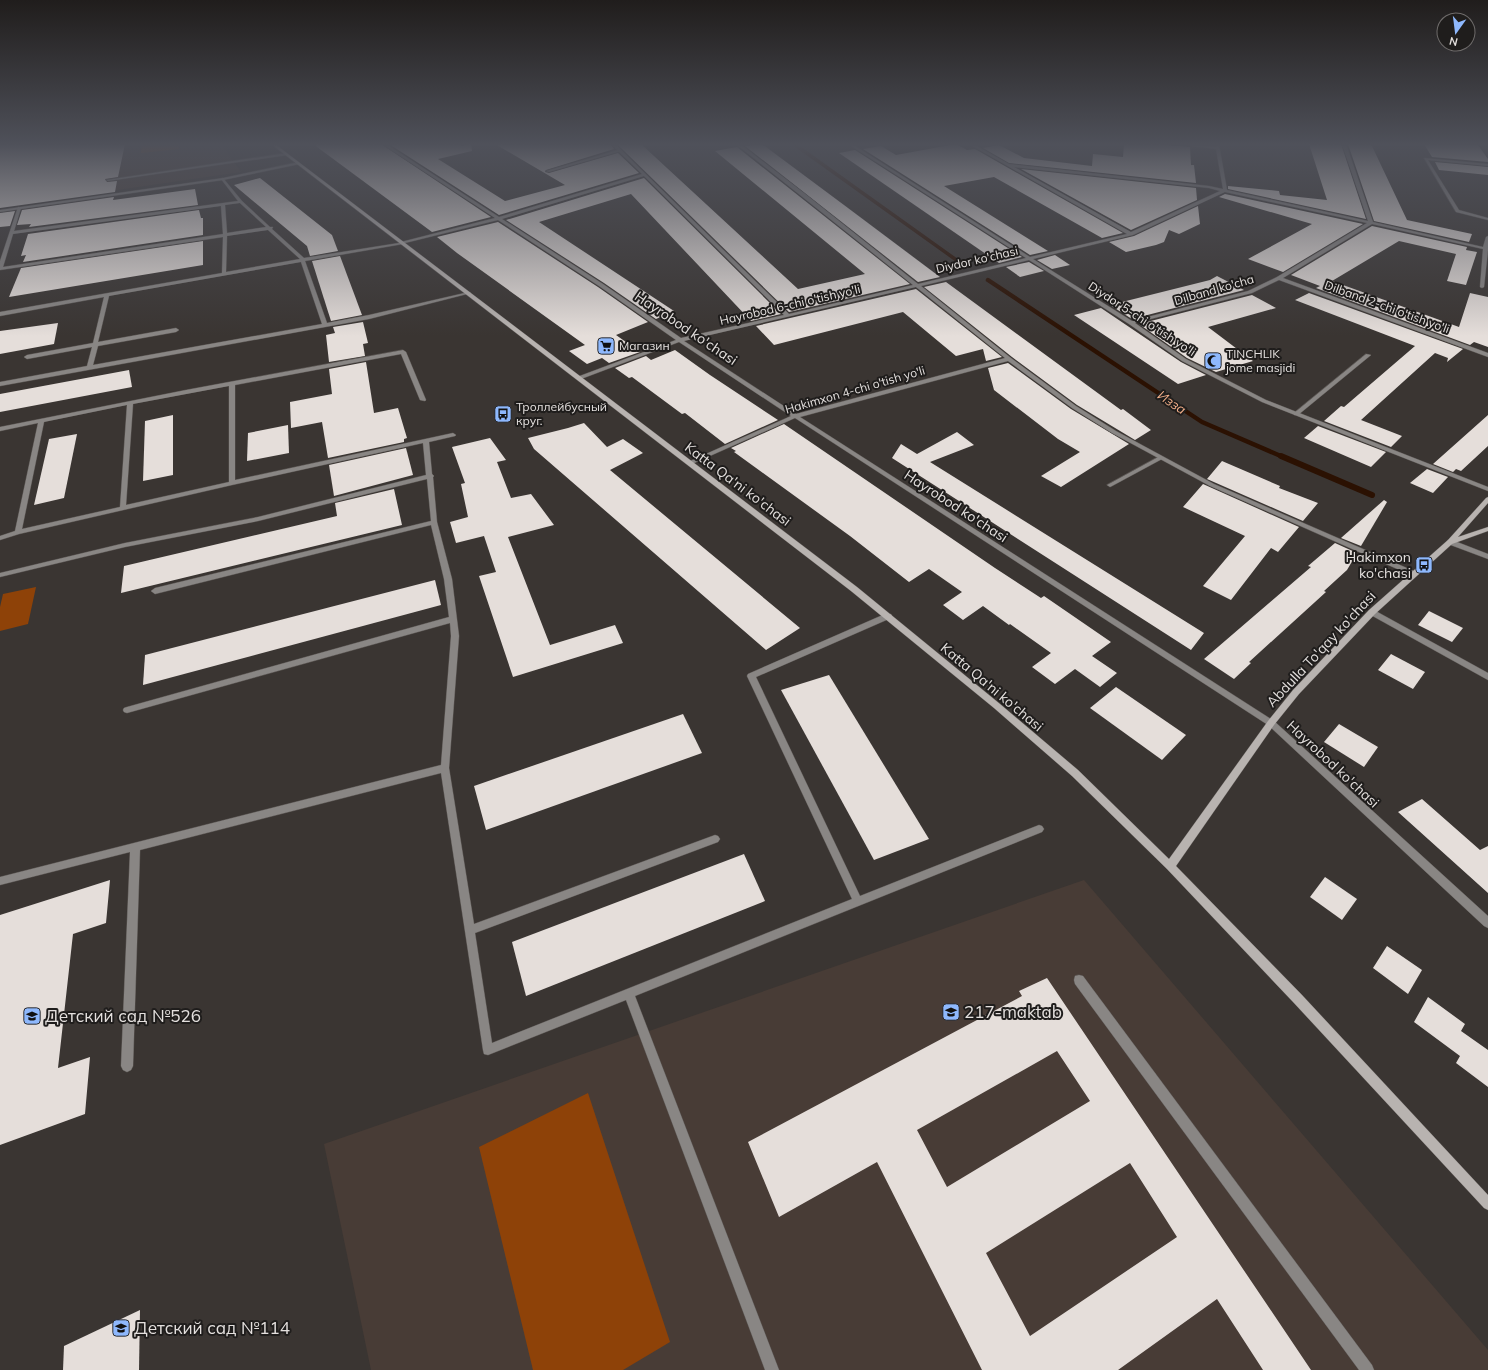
<svg xmlns="http://www.w3.org/2000/svg" width="1488" height="1370" font-family="Mulish,sans-serif">
<rect width="100%" height="100%" fill="#3a3532"/>
<g fill="#483c36">
<polygon points="0,144 221,144 241,172 0,207"/>
<polygon points="1084,880 1488,1350 1488,1370 371,1370 324,1144"/>
</g>
<g fill="#8e4208">
<polygon points="142,144 179,144 179,149 141,153"/>
<polygon points="36,587 28,624 0,631 0,607 3,594"/>
<polygon points="588,1093 670,1342 623,1370 533,1370 479,1147"/>
</g>
<g fill="none" stroke-linecap="round" stroke-linejoin="round">
<polyline stroke="#2b1102" stroke-width="3.5" points="794,144 962,264"/>
<polyline stroke="#2b1102" stroke-width="4.5" points="988,280 1202,422 1283,457"/>
<polyline stroke="#2b1102" stroke-width="6" points="1281,456 1372,495"/>
</g>
<g fill="#e5deda" fill-rule="evenodd">
<polygon points="0,144 125,144 118,177 105,179 107,182 117,181 115,192 0,208"/>
<polygon points="313,144 381,144 491,217 432,232"/>
<polygon points="389,144 458,144 463,146 466,144 471,144 472,151 438,159 505,201 565,185 495,144 610,144 614,149 546,170 545,172 549,173 618,153 639,173 499,215"/>
<polygon points="617,144 641,144 798,289 865,274 715,151 737,147 910,284 789,312"/>
<polygon points="762,144 844,205 940,277 918,282 745,146"/>
<polygon points="956,144 967,150 975,149 1123,233 1102,238 994,177 944,186 1048,251 1030,255 863,149 881,146 896,155"/>
<polygon points="1124,144 1156,144 1190,147 1191,165 1194,165 1196,183 1009,163 983,148 999,145 1024,158 1092,166 1093,154 1123,157"/>
<polygon points="1309,144 1341,144 1366,219 1228,189 1228,186 1279,191 1280,195 1327,200"/>
<polygon points="1348,144 1371,144 1407,220 1472,234 1469,242 1374,221"/>
<polygon points="1424,144 1478,145 1488,159 1488,162 1432,157"/>
<polygon points="855,150 1022,257 999,263 839,153"/>
<polygon points="1435,162 1488,167 1488,175 1439,170"/>
<polygon points="1021,169 1196,188 1197,200 1131,230"/>
<polygon points="260,178 332,235 338,251 310,256 307,246 234,185"/>
<polygon points="644,178 781,314 751,321 631,194 539,222 674,311 656,319 604,283 506,220"/>
<polygon points="195,189 198,205 29,227 31,224 17,225 22,210 114,197 113,200"/>
<polygon points="1225,194 1363,224 1283,272 1248,259 1312,224 1219,197"/>
<polygon points="1198,206 1200,224 1179,234 1169,230 1164,242 1156,245 1126,252 1109,242 1134,236"/>
<polygon points="199,210 201,218 203,218 203,235 23,262 26,255 21,256 28,234"/>
<polygon points="15,211 10,226 0,227 0,213"/>
<polygon points="498,222 598,287 648,322 616,335 640,352 609,363 602,358 587,364 569,351 585,345 457,253 437,237"/>
<polygon points="1372,226 1467,247 1466,250 1477,252 1466,285 1447,281 1456,254 1399,241 1332,281 1459,327 1470,293 1488,297 1488,347 1474,342 1470,345 1316,288 1320,286 1291,275"/>
<polygon points="203,241 203,265 9,297 21,268"/>
<polygon points="1055,255 1070,265 1052,269 1037,260"/>
<polygon points="340,256 362,315 331,321 312,261"/>
<polygon points="1029,262 1044,271 1020,277 1006,267"/>
<polygon points="1217,276 1244,290 1132,319 1110,305 1210,280"/>
<polygon points="946,282 1121,410 1123,409 1151,430 1135,440 1077,405 1012,357 924,287"/>
<polygon points="916,289 1002,357 986,361 983,349 956,356 903,312 774,345 756,326"/>
<polygon points="1309,293 1463,349 1447,362 1448,358 1435,353 1361,420 1402,436 1391,447 1324,421 1341,406 1344,407 1415,346 1295,300"/>
<polygon points="1252,295 1276,308 1208,327 1253,361 1216,372 1187,358 1139,324"/>
<polygon points="1101,308 1181,362 1206,375 1178,384 1074,315"/>
<polygon points="363,322 368,343 363,344 365,356 329,362 326,335 335,333 333,327"/>
<polygon points="58,323 54,344 0,354 0,331"/>
<polygon points="675,350 710,375 778,420 725,444 685,413 682,414 632,377 629,378 615,368 646,356 651,360"/>
<polygon points="366,362 374,413 398,408 407,438 404,439 404,442 328,458 322,422 291,428 290,402 332,394 329,369"/>
<polygon points="1008,363 1071,409 1129,444 1061,487 1041,476 1080,452 1058,439 994,390 988,368"/>
<polygon points="129,370 132,387 0,412 0,394"/>
<polygon points="173,415 173,475 143,481 145,421"/>
<polygon points="1488,415 1488,446 1461,471 1456,469 1453,472 1433,464"/>
<polygon points="584,423 607,447 623,439 643,453 610,470 800,628 766,650 534,449 528,438 568,428"/>
<polygon points="784,424 995,568 1041,598 1044,596 1111,642 1092,656 1117,673 1100,687 1075,669 1055,684 1032,667 1051,653 1010,624 1009,625 983,606 963,620 943,605 962,592 929,569 909,582 850,536 734,452 736,451 731,448"/>
<polygon points="288,425 289,453 247,461 248,433"/>
<polygon points="1318,426 1386,452 1371,467 1304,438"/>
<polygon points="957,432 974,445 930,462 1204,633 1191,650 892,458 901,444 917,454"/>
<polygon points="77,434 64,498 34,505 49,439"/>
<polygon points="490,438 506,460 497,462 511,498 531,494 554,525 508,537 550,645 615,625 623,643 513,677 479,576 496,572 484,536 456,543 450,522 468,517 461,484 465,483 452,447"/>
<polygon points="406,448 413,475 334,496 329,465"/>
<polygon points="1222,461 1280,486 1279,488 1318,503 1303,521 1207,479"/>
<polygon points="1427,469 1448,477 1433,493 1410,483"/>
<polygon points="1203,484 1299,527 1278,552 1271,548 1231,600 1203,586 1245,536 1183,507"/>
<polygon points="394,489 402,525 121,593 124,566 337,516 335,503"/>
<polygon points="1384,500 1387,502 1361,546 1341,538"/>
<polygon points="1335,543 1357,553 1347,570 1324,591 1326,592 1249,662 1251,663 1234,679 1204,659 1311,567 1308,566"/>
<polygon points="435,580 441,605 143,685 145,655"/>
<polygon points="1429,611 1463,628 1452,642 1418,625"/>
<polygon points="1391,654 1425,672 1413,689 1378,670"/>
<polygon points="829,675 929,839 874,860 781,690"/>
<polygon points="1116,687 1186,735 1162,760 1090,708"/>
<polygon points="683,714 702,753 486,830 474,786"/>
<polygon points="1339,724 1378,747 1364,767 1324,742"/>
<polygon points="1422,799 1480,850 1488,846 1488,893 1398,812"/>
<polygon points="744,854 765,901 526,996 512,942"/>
<polygon points="1325,877 1357,899 1342,920 1310,897"/>
<polygon points="110,880 106,923 73,934 58,1068 90,1057 85,1114 0,1145 0,915"/>
<polygon points="1387,946 1422,970 1408,994 1373,968"/>
<path d="M 1047,978 L 1311,1370 L 1263,1370 L 1217,1299 L 1118,1370 L 982,1370 L 877,1162 L 779,1217 L 748,1142 L 1022,996 L 1019,991 ZM 1057,1051 L 1090,1101 L 947,1187 L 917,1130 ZM 1130,1163 L 1177,1237 L 1030,1336 L 986,1253 Z"/>
<polygon points="1428,997 1465,1024 1461,1031 1488,1050 1488,1087 1456,1063 1460,1056 1414,1022"/>
<polygon points="140,1310 139,1370 63,1370 64,1346"/>
</g>
<g fill="none" stroke-linecap="round" stroke-linejoin="round">
<defs>
<g id="lane">
<polygon points="459,144 465,144 463,145"/>
<polygon points="618,150 621,151 549,172 546,171"/>
<polygon points="287,153 288,155 108,181 106,180"/>
<path d="M 223,178 L 242,201 L 270,227 L 273,227 L 272,229 L 304,258 L 405,242 L 405,243 L 403,244 L 305,261 L 327,323 L 369,315 L 469,292 L 471,293 L 369,319 L 0,386 L 0,382 L 87,366 L 92,347 L 27,359 L 24,357 L 27,355 L 93,343 L 104,297 L 0,316 L 0,312 L 222,273 L 223,237 L 0,270 L 0,261 L 18,207 L 21,208 L 14,231 L 238,201 L 221,179 ZM 240,203 L 266,227 L 227,233 L 225,205 ZM 221,206 L 223,234 L 3,267 L 13,234 ZM 268,230 L 300,259 L 226,272 L 227,236 ZM 301,262 L 322,324 L 93,365 L 98,346 L 176,332 L 179,330 L 176,328 L 98,342 L 109,296 Z"/>
<path d="M 403,350 L 406,352 L 426,400 L 425,401 L 420,400 L 401,354 L 235,385 L 235,480 L 453,433 L 456,435 L 455,436 L 429,442 L 432,474 L 434,476 L 433,477 L 437,522 L 452,579 L 459,636 L 449,768 L 474,924 L 715,835 L 718,836 L 720,839 L 718,842 L 475,933 L 492,1043 L 852,899 L 747,676 L 748,674 L 885,614 L 891,614 L 892,616 L 891,618 L 756,677 L 860,896 L 1039,825 L 1042,826 L 1044,829 L 1042,832 L 635,996 L 779,1370 L 765,1370 L 626,1000 L 488,1055 L 484,1054 L 483,1050 L 441,773 L 140,850 L 133,1066 L 131,1070 L 127,1072 L 123,1070 L 121,1066 L 130,852 L 0,885 L 0,877 L 441,765 L 451,636 L 450,623 L 127,713 L 124,712 L 123,710 L 124,708 L 127,707 L 449,617 L 444,579 L 431,525 L 155,594 L 151,591 L 155,588 L 431,521 L 427,479 L 258,521 L 125,547 L 0,577 L 0,573 L 125,543 L 258,517 L 426,475 L 423,443 L 232,485 L 19,534 L 0,540 L 0,536 L 15,531 L 38,423 L 0,431 L 0,427 L 186,390 ZM 229,386 L 229,482 L 126,505 L 133,404 ZM 127,405 L 120,507 L 22,529 L 44,422 Z"/>
<polygon points="1366,354 1371,355 1298,415 1294,415 1294,413"/>
<polygon points="1160,456 1163,458 1162,459 1112,486 1110,487 1107,485"/>
<polygon points="1079,975 1083,976 1372,1365 1374,1370 1359,1370 1075,984 1074,980 1075,976"/>
</g>
<g id="street">
<path d="M 382,144 L 386,144 L 499,217 L 642,174 L 611,144 L 615,144 L 789,314 L 913,285 L 736,144 L 740,144 L 804,193 L 918,284 L 1026,258 L 848,144 L 852,144 L 1030,257 L 1127,234 L 969,144 L 973,144 L 1009,164 L 1209,186 L 1223,189 L 1216,149 L 1175,144 L 1216,147 L 1215,144 L 1219,144 L 1227,190 L 1368,221 L 1342,144 L 1346,144 L 1373,222 L 1483,247 L 1486,237 L 1488,236 L 1488,250 L 1484,287 L 1482,288 L 1480,287 L 1483,249 L 1372,224 L 1283,278 L 1488,353 L 1488,357 L 1279,280 L 1252,293 L 1135,323 L 1186,359 L 1266,400 L 1488,487 L 1488,491 L 1262,402 L 1182,361 L 1129,324 L 1029,260 L 921,286 L 1011,358 L 1076,406 L 1116,431 L 1214,484 L 1416,572 L 1417,574 L 1416,576 L 1413,576 L 1210,486 L 1112,433 L 1072,408 L 1008,361 L 800,417 L 1274,721 L 1488,916 L 1488,928 L 1484,926 L 1268,725 L 795,418 L 692,464 L 688,464 L 688,462 L 791,416 L 679,342 L 581,379 L 577,379 L 577,377 L 676,340 L 599,286 L 498,220 L 401,244 L 401,242 L 495,218 ZM 1014,167 L 1209,188 L 1220,191 L 1131,232 ZM 644,176 L 784,315 L 681,338 L 603,284 L 502,219 ZM 1225,192 L 1367,223 L 1277,277 L 1248,291 L 1132,321 L 1033,259 L 1133,235 ZM 916,287 L 1005,358 L 796,414 L 684,341 Z"/>
<polygon points="1424,158 1488,164 1488,166 1428,160 1459,210 1488,218 1488,220 1456,212"/>
<polygon points="299,162 300,164 223,180 0,212 0,210 223,178"/>
<polygon points="1448,540 1452,540 1488,554 1488,559 1448,544 1447,542"/>
<polygon points="1372,609 1488,673 1488,680 1369,614 1368,612"/>
</g>
<polygon id="secondary" points="271,144 275,144 857,587 1000,704 1078,770 1169,859 1268,721 1293,690 1369,610 1448,540 1486,498 1488,497 1488,503 1458,537 1488,527 1488,531 1452,544 1375,614 1299,694 1274,725 1176,866 1302,995 1488,1195 1488,1210 1484,1208 1294,1003 1167,869 1072,776 994,708 851,591"/>
</defs>
<use href="#lane" stroke="#595451" stroke-width="1"/>
<use href="#street" stroke="#595451" stroke-width="1"/>
<use href="#secondary" stroke="#595451" stroke-width="1"/>
<use href="#lane" fill="#898684" fill-rule="evenodd"/>
<use href="#street" fill="#898684" fill-rule="evenodd"/>
<use href="#secondary" fill="#b8b3b0" fill-rule="evenodd"/>
</g>
<linearGradient id="sky" x2="0" y2="1"><stop stop-color="#201d1c"/><stop offset="0.43" stop-color="#4f515a"/><stop offset="1" stop-color="#4f515a" stop-opacity="0"/></linearGradient>
<rect width="1488" height="336" fill="url(#sky)"/>
<defs>
<symbol id="supermarket-square" viewBox="-11 -11 22 22"><rect x="-9" y="-9" width="18" height="18" rx="4" fill="#8eb8fd" stroke="#1f1d1c"/><path d="M-6-5.5h2.5l.6 2H6L4.5 2H-2.5L-4.4-4H-6ZM-1.5 3.2a1.3 1.3 0 1 0 .1 0ZM3 3.2a1.3 1.3 0 1 0 .1 0Z" fill="#111"/></symbol>
<symbol id="mosque-square" viewBox="-11 -11 22 22"><rect x="-9" y="-9" width="18" height="18" rx="4" fill="#8eb8fd" stroke="#1f1d1c"/><path d="M3.5-4.9A6 6 0 1 0 3.5 4.9A5 5 0 1 1 3.5-4.9Z" fill="#111"/></symbol>
<symbol id="bus-square" viewBox="-11 -11 22 22"><rect x="-9" y="-9" width="18" height="18" rx="4" fill="#8eb8fd" stroke="#1f1d1c"/><path d="M-5-6H5V4H4V6H2V4H-2V6H-4V4H-5ZM-3.5-4V0h7V-4ZM-3.5 1.2v1.5H-2V1.2ZM2 1.2v1.5H3.5V1.2Z" fill="#111"/></symbol>
<symbol id="school-square" viewBox="-11 -11 22 22"><rect x="-9" y="-9" width="18" height="18" rx="4" fill="#8eb8fd" stroke="#1f1d1c"/><path d="M0-5L7-2L0 1L-7-2ZM-4 1L0 2.5L4 1V4Q0 6-4 4Z" fill="#111"/></symbol>
</defs>
<g fill-rule="evenodd">
<use href="#supermarket-square" x="596" y="336" width="20" height="20"/>
<use href="#mosque-square" x="1203" y="351" width="20" height="20"/>
<use href="#bus-square" x="493" y="404" width="20" height="20"/>
<use href="#bus-square" x="1414" y="555" width="20" height="20"/>
<use href="#school-square" x="941" y="1002" width="20" height="20"/>
<use href="#school-square" x="22" y="1006" width="20" height="20"/>
<use href="#school-square" x="111" y="1318" width="20" height="20"/>
</g>
<g text-anchor="middle" stroke-width="4" stroke-linejoin="round" paint-order="stroke">
<g font-size="12" fill="#e4e0de" stroke="#1f1d1c">
<text transform="translate(977 260) rotate(-13)" y="4">Diydor ko'chasi</text>
<text transform="translate(1214 290) rotate(-16)" y="4">Dilband ko'cha</text>
<text transform="translate(790 305) rotate(-13)" y="4">Hayrobod 6-chi o'tish yo'li</text>
<text transform="translate(1387 307) rotate(20)" y="4">Dilband 2-chi o'tish yo'li</text>
<text transform="translate(1142 319) rotate(33)" y="4">Diydor 5-chi o'tish yo'li</text>
<text transform="translate(855 390) rotate(-16)" y="4">Hakimxon 4-chi o'tish yo'li</text>
</g>
<g font-size="12" fill="#e4e0de" stroke="#1f1d1c" text-anchor="start">
<text x="619" y="350">Магазин</text>
<text x="1226" y="358">TINCHLIK<tspan x="1226" dy="14">jome masjidi</tspan></text>
<text x="516" y="411">Троллейбусный<tspan x="516" dy="14">круг.</tspan></text>
</g>
<g font-size="13" font-style="italic" fill="#f5b18b" stroke="#1f1d1c">
<text transform="translate(1172 402) rotate(34)" y="5">Изза</text>
</g>
<g font-size="14" fill="#e4e0de" stroke="#1f1d1c">
<text transform="translate(686 328) rotate(34)" y="5">Hayrobod ko'chasi</text>
<text transform="translate(738 484) rotate(37)" y="5">Katta Qa'ni ko'chasi</text>
<text transform="translate(956 506) rotate(33)" y="5">Hayrobod ko'chasi</text>
<text transform="translate(1321 649) rotate(-47)" y="5">Abdulla To'qay ko'chasi</text>
<text transform="translate(992 687) rotate(40)" y="5">Katta Qa'ni ko'chasi</text>
<text transform="translate(1333 764) rotate(43)" y="5">Hayrobod ko'chasi</text>
</g>
<g font-size="14" fill="#e4e0de" stroke="#1f1d1c" text-anchor="end">
<text x="1411" y="562">Hakimxon<tspan x="1411" dy="16">ko'chasi</tspan></text>
</g>
<g font-size="17" fill="#e4e0de" stroke="#1f1d1c" text-anchor="start">
<text x="964" y="1018">217-maktab</text>
<text x="45" y="1022">Детский сад №526</text>
<text x="134" y="1334">Детский сад №114</text>
</g>
</g>
<g transform="translate(1456 32) rotate(194)"><circle r="19" fill="#1f1d1c" stroke="#6e6b6a"/>
<path d="M0-3L7 15L0 10L-7 15Z" fill="#8eb8fd"/>
<text y="-6" font-size="11" font-weight="bold" text-anchor="middle" fill="#e4e0de">N</text>
</g>
</svg>
